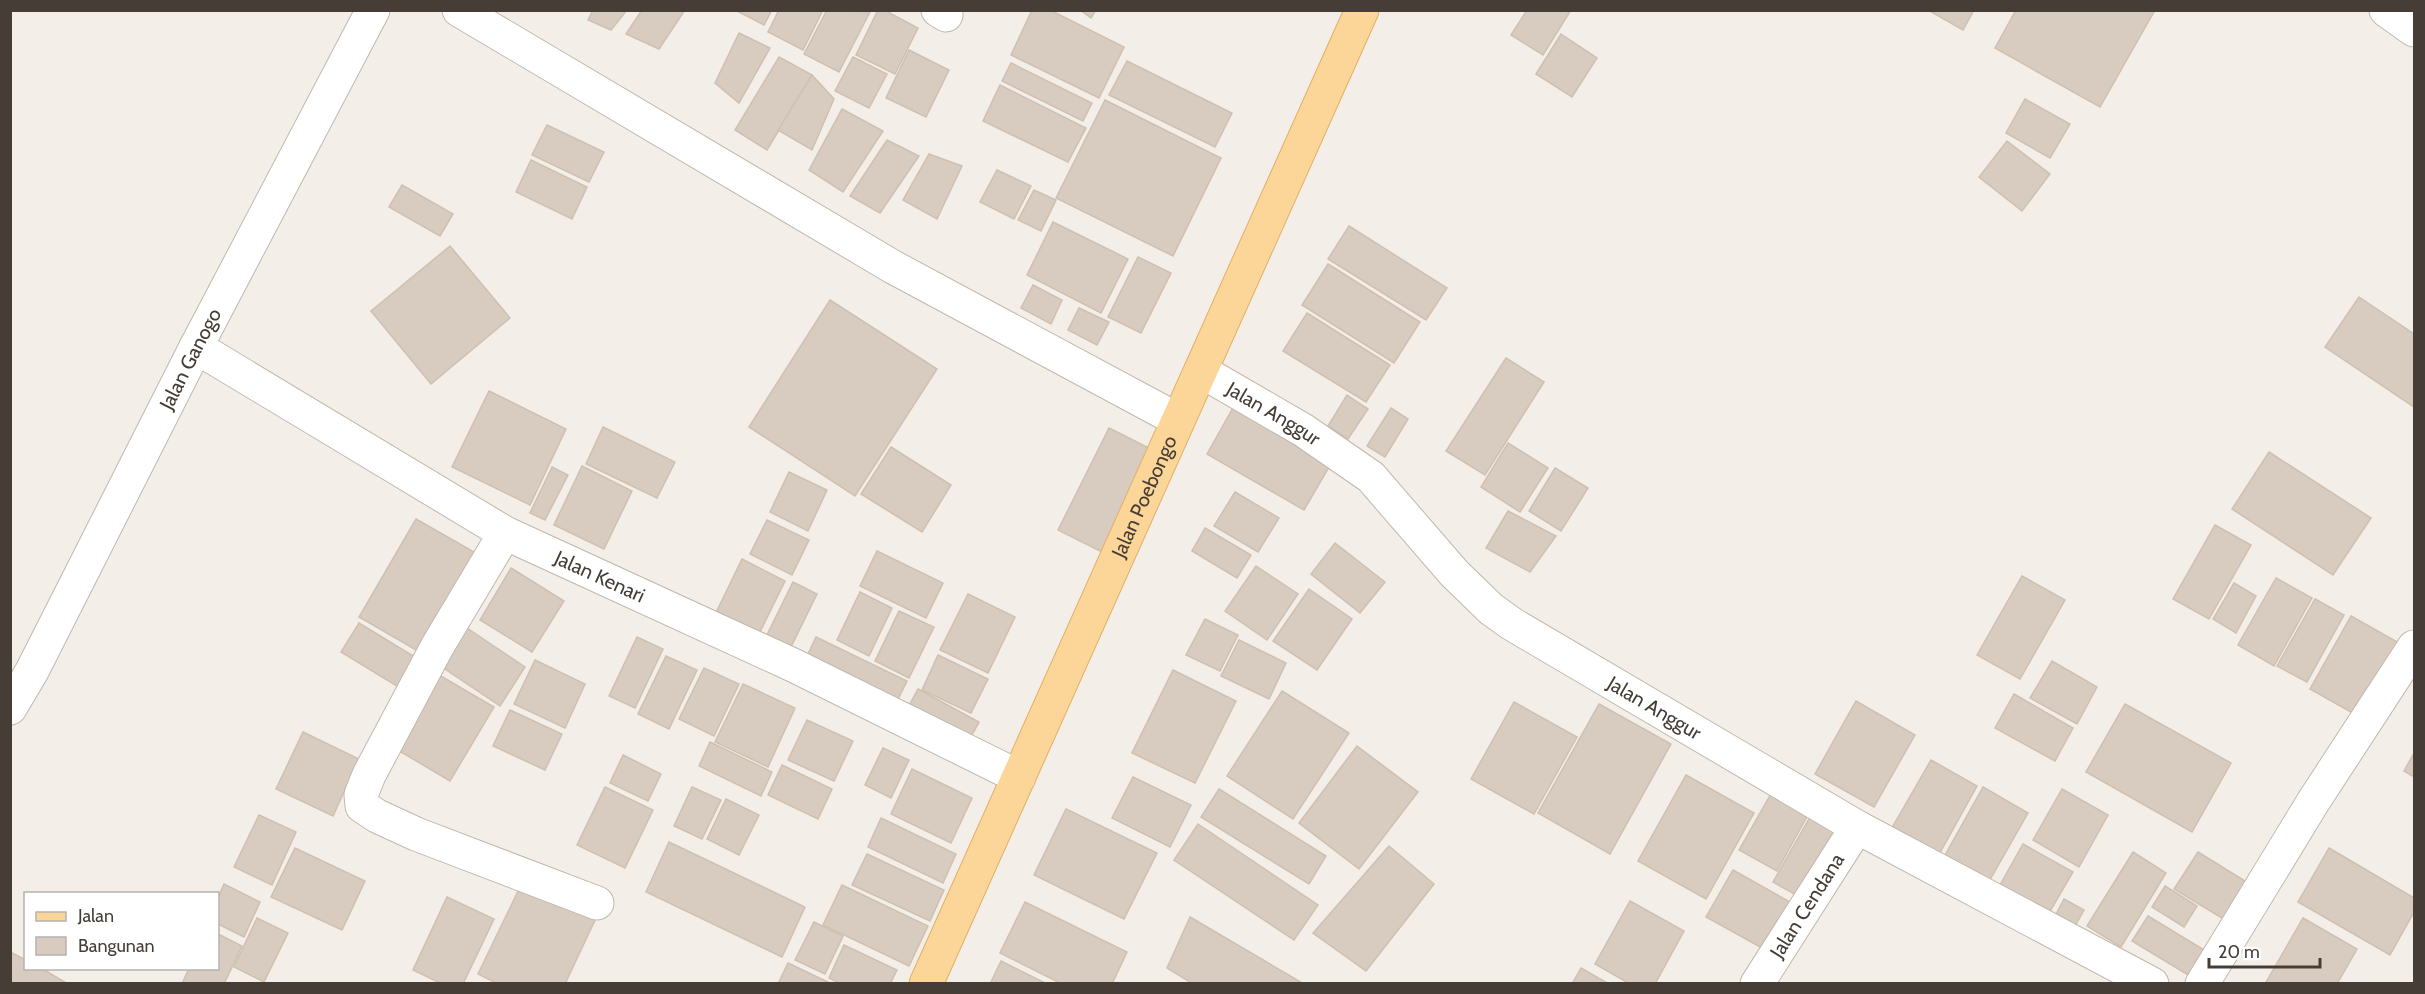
<svg xmlns="http://www.w3.org/2000/svg" width="2425" height="994" font-family="Cabin,sans-serif">
<rect width="100%" height="100%" fill="#f3eee7"/>
<g fill="#d8ccc0" stroke="#cfc0b0" stroke-width="1.5">
<polygon points="593,10 627,10 611,30 588,20"/>
<polygon points="642,10 685,10 659,49 626,34"/>
<polygon points="735,10 772,10 764,25"/>
<polygon points="779,10 823,10 803,50 768,32"/>
<polygon points="827,10 870,12 839,72 804,54"/>
<polygon points="878,10 884,10 918,28 895,74 856,55"/>
<polygon points="1032,10 1050,10 1124,47 1099,98 1011,55"/>
<polygon points="1080,10 1096,10 1091,18"/>
<polygon points="1527,10 1571,10 1543,55 1511,35"/>
<polygon points="1928,10 1974,10 1963,30"/>
<polygon points="2016,10 2155,10 2100,107 1995,48"/>
<polygon points="739,33 770,48 739,103 715,83"/>
<polygon points="1561,34 1597,58 1572,97 1536,74"/>
<polygon points="909,50 949,70 926,117 886,98"/>
<polygon points="779,57 812,75 767,150 735,130"/>
<polygon points="853,57 887,74 869,108 835,91"/>
<polygon points="1127,61 1232,113 1215,147 1109,95"/>
<polygon points="1011,63 1092,103 1083,121 1002,81"/>
<polygon points="812,75 834,99 812,150 778,130"/>
<polygon points="1000,85 1086,128 1068,162 983,121"/>
<polygon points="2025,99 2070,124 2050,158 2006,133"/>
<polygon points="1105,100 1221,158 1173,256 1056,198"/>
<polygon points="842,109 883,131 843,192 809,170"/>
<polygon points="547,125 604,152 589,182 532,155"/>
<polygon points="887,140 919,156 880,213 850,196"/>
<polygon points="2007,141 2050,174 2022,211 1979,177"/>
<polygon points="929,154 962,166 937,219 903,200"/>
<polygon points="531,160 587,187 572,219 516,192"/>
<polygon points="997,170 1031,186 1014,219 980,202"/>
<polygon points="402,185 453,214 440,236 389,207"/>
<polygon points="1034,190 1056,200 1041,231 1018,220"/>
<polygon points="1053,222 1128,259 1101,313 1027,275"/>
<polygon points="1349,226 1447,288 1426,320 1328,259"/>
<polygon points="450,246 510,318 431,384 371,311"/>
<polygon points="1138,257 1171,273 1141,333 1108,317"/>
<polygon points="1328,264 1420,322 1394,363 1302,305"/>
<polygon points="1033,285 1062,300 1051,324 1021,308"/>
<polygon points="2359,297 2414,334 2414,407 2325,347"/>
<polygon points="830,300 937,369 855,496 749,427"/>
<polygon points="1079,308 1109,322 1097,345 1068,330"/>
<polygon points="1307,313 1390,365 1366,402 1283,351"/>
<polygon points="1506,358 1544,382 1485,475 1446,451"/>
<polygon points="489,391 566,429 530,505 452,467"/>
<polygon points="1347,395 1368,409 1348,439 1328,426"/>
<polygon points="1234,406 1332,462 1304,510 1207,454"/>
<polygon points="1391,408 1408,419 1385,457 1367,446"/>
<polygon points="603,427 675,462 657,498 586,464"/>
<polygon points="1109,428 1155,451 1104,553 1058,530"/>
<polygon points="1508,443 1548,468 1520,512 1481,487"/>
<polygon points="891,447 951,485 922,532 861,494"/>
<polygon points="2269,452 2371,518 2333,575 2232,509"/>
<polygon points="582,466 632,491 604,549 554,525"/>
<polygon points="552,467 568,475 545,520 530,513"/>
<polygon points="1555,468 1588,488 1561,531 1529,511"/>
<polygon points="789,472 827,490 808,531 770,512"/>
<polygon points="1235,492 1279,518 1258,552 1214,526"/>
<polygon points="1508,511 1556,536 1530,572 1486,548"/>
<polygon points="416,519 481,556 423,654 359,617"/>
<polygon points="767,520 809,540 792,575 750,554"/>
<polygon points="2215,525 2251,545 2209,619 2173,599"/>
<polygon points="1205,528 1251,555 1237,578 1192,551"/>
<polygon points="1335,543 1385,582 1360,613 1311,574"/>
<polygon points="877,551 943,583 926,618 860,586"/>
<polygon points="742,559 785,581 755,642 712,621"/>
<polygon points="1256,566 1298,594 1267,640 1225,611"/>
<polygon points="511,568 564,601 532,652 480,620"/>
<polygon points="2022,576 2065,600 2020,679 1977,655"/>
<polygon points="2276,578 2312,598 2274,666 2238,645"/>
<polygon points="793,582 817,594 787,655 763,643"/>
<polygon points="2234,583 2256,596 2236,633 2213,619"/>
<polygon points="1309,589 1352,619 1317,670 1273,641"/>
<polygon points="860,592 892,608 869,656 837,640"/>
<polygon points="968,594 1015,617 988,673 940,650"/>
<polygon points="2315,599 2344,615 2307,682 2277,666"/>
<polygon points="899,611 934,627 909,678 875,661"/>
<polygon points="2351,616 2406,647 2365,720 2310,689"/>
<polygon points="1205,619 1238,635 1220,671 1186,655"/>
<polygon points="359,623 423,662 405,691 341,652"/>
<polygon points="464,626 525,667 500,706 442,667"/>
<polygon points="637,637 663,649 635,708 609,696"/>
<polygon points="816,637 907,681 892,711 802,667"/>
<polygon points="1239,640 1286,663 1269,699 1221,676"/>
<polygon points="938,655 988,679 971,713 922,690"/>
<polygon points="666,656 697,670 669,729 638,714"/>
<polygon points="535,660 585,684 565,728 514,704"/>
<polygon points="2052,661 2097,687 2077,724 2030,698"/>
<polygon points="704,668 739,684 714,736 679,719"/>
<polygon points="1173,670 1236,701 1195,783 1132,753"/>
<polygon points="439,675 494,707 450,781 396,749"/>
<polygon points="743,684 795,708 768,767 715,742"/>
<polygon points="918,689 979,722 965,748 904,715"/>
<polygon points="1282,691 1349,733 1293,819 1227,776"/>
<polygon points="2014,694 2073,728 2055,761 1995,728"/>
<polygon points="1856,701 1915,735 1874,807 1815,774"/>
<polygon points="1514,702 1577,737 1534,814 1471,779"/>
<polygon points="1599,704 1671,744 1610,854 1538,813"/>
<polygon points="2125,704 2231,763 2192,832 2086,772"/>
<polygon points="510,710 562,734 545,770 493,746"/>
<polygon points="807,720 853,741 834,781 788,760"/>
<polygon points="303,732 359,759 333,816 276,789"/>
<polygon points="710,742 772,772 761,796 699,766"/>
<polygon points="1357,746 1418,792 1359,869 1299,823"/>
<polygon points="883,748 909,760 891,798 865,785"/>
<polygon points="2414,753 2414,777 2404,771"/>
<polygon points="623,755 661,774 648,801 610,783"/>
<polygon points="1931,760 1977,786 1936,860 1889,833"/>
<polygon points="782,765 832,789 818,819 768,795"/>
<polygon points="912,769 972,798 951,843 891,814"/>
<polygon points="1686,775 1754,813 1706,899 1638,861"/>
<polygon points="1133,777 1191,805 1170,847 1112,818"/>
<polygon points="605,787 653,810 625,868 577,845"/>
<polygon points="692,787 721,800 702,839 674,826"/>
<polygon points="1983,787 2028,813 1983,892 1939,866"/>
<polygon points="1219,789 1326,856 1309,884 1201,817"/>
<polygon points="2062,789 2108,815 2079,867 2033,840"/>
<polygon points="1772,792 1809,813 1777,871 1739,850"/>
<polygon points="726,799 759,815 739,855 707,839"/>
<polygon points="1066,809 1157,853 1124,919 1034,875"/>
<polygon points="1814,810 1848,829 1807,901 1773,882"/>
<polygon points="259,815 296,832 272,885 234,867"/>
<polygon points="881,818 956,854 943,883 868,847"/>
<polygon points="1198,824 1318,905 1294,940 1174,860"/>
<polygon points="669,842 805,907 782,957 646,892"/>
<polygon points="2023,844 2073,872 2049,913 2000,885"/>
<polygon points="1389,846 1434,884 1366,971 1313,933"/>
<polygon points="295,848 365,881 342,930 271,897"/>
<polygon points="2329,848 2414,898 2414,912 2390,955 2298,902"/>
<polygon points="2133,852 2166,873 2121,947 2087,926"/>
<polygon points="2198,852 2258,889 2235,926 2174,889"/>
<polygon points="867,854 944,890 930,921 852,885"/>
<polygon points="1733,870 1797,906 1771,953 1706,917"/>
<polygon points="522,883 596,918 565,984 498,984 478,974"/>
<polygon points="224,884 260,902 244,937 218,924 218,898"/>
<polygon points="842,885 928,926 909,966 823,925"/>
<polygon points="2165,886 2197,906 2184,927 2152,907"/>
<polygon points="447,897 494,919 463,984 442,984 413,970"/>
<polygon points="2064,899 2084,910 2069,937 2050,926"/>
<polygon points="1630,901 1684,931 1655,984 1630,984 1595,964"/>
<polygon points="1025,902 1127,952 1112,984 1062,984 1000,953"/>
<polygon points="2148,916 2214,956 2198,981 2132,941"/>
<polygon points="1190,917 1304,984 1193,984 1167,968"/>
<polygon points="257,918 288,933 264,982 234,967"/>
<polygon points="2303,918 2357,949 2337,984 2265,984"/>
<polygon points="814,922 843,936 825,974 795,960"/>
<polygon points="218,934 242,946 224,984 182,984 189,968 218,968"/>
<polygon points="844,945 897,970 890,984 841,984 829,978"/>
<polygon points="10,952 26,960 26,968 41,968 68,984 10,984"/>
<polygon points="1001,961 1047,984 990,984"/>
<polygon points="788,963 832,984 778,984"/>
<polygon points="1581,968 1609,984 1572,984"/>
</g>
<g fill="none" stroke-linecap="round" stroke-linejoin="round">
<defs>
<g id="minor">
<polyline points="459,10 893,267 1178,420"/>
<polyline points="938,10 946,15"/>
<polyline points="2386,10 2414,30"/>
<path id="s1" d="M 196,347 L 505,533 L 795,666 L 1019,777"/>
<path id="s2" d="M 1201,371 L 1303,430 L 1371,477 L 1454,573 L 1491,609 L 1512,624 L 1857,827 L 2152,984"/>
<polyline points="505,533 437,647 369,775 361,795 362,806 377,816 416,834 597,903"/>
<path id="s3" d="M 10,708 L 32,671 L 196,347 L 373,10"/>
<path id="s4" d="M 1757,984 L 1857,827"/>
<polyline points="2202,984 2313,802 2414,647"/>
</g>
<g id="major">
<path id="s5" d="M 926,984 L 1362,10"/>
</g>
</defs>
<use href="#minor" stroke="#c1b8ad" stroke-width="35"/>
<use href="#major" stroke="#e1b068" stroke-width="35"/>
<use href="#minor" stroke="#fff" stroke-width="33"/>
<use href="#major" stroke="#fcd598" stroke-width="33"/>
</g>
<g text-anchor="middle" stroke-width="5" stroke-linejoin="round" paint-order="stroke">
<g font-size="20" fill="#463e36" stroke="#fff">
<text dy="7" stroke="none"><textPath href="#s3" startOffset="393">Jalan Ganogo</textPath></text>
<text dy="7" stroke="none"><textPath href="#s2" startOffset="84">Jalan Anggur</textPath></text>
<text dy="7" stroke="none"><textPath href="#s5" startOffset="534">Jalan Poebongo</textPath></text>
<text dy="7" stroke="none"><textPath href="#s1" startOffset="465">Jalan Kenari</textPath></text>
<text dy="7" stroke="none"><textPath href="#s2" startOffset="570">Jalan Anggur</textPath></text>
<text dy="7" stroke="none"><textPath href="#s4" startOffset="93">Jalan Cendana</textPath></text>
</g>
</g>
<rect width="2425" height="994" fill="none" stroke="#463e36" stroke-width="24"/>
<rect x="24" y="892" width="195" height="78" fill="#ffffff" stroke="#b5b2af" stroke-width="1.5"/>
<rect x="36" y="912" width="30" height="9" fill="#fcd598" stroke="#b5b2af" stroke-width="1.5"/>
<text x="78" y="922" font-size="18" fill="#463e36">Jalan</text>
<rect x="36" y="937" width="30" height="18" fill="#d8ccc0" stroke="#b5b2af" stroke-width="1.5"/>
<text x="78" y="952" font-size="18" fill="#463e36">Bangunan</text>
<path d="M2209 958v9h111v-9" fill="none" stroke="#463e36" stroke-width="3"/>
<text x="2218" y="958" font-size="18" fill="#463e36" stroke="#ffffff" stroke-width="4.5" paint-order="stroke">20 m</text>
</svg>
